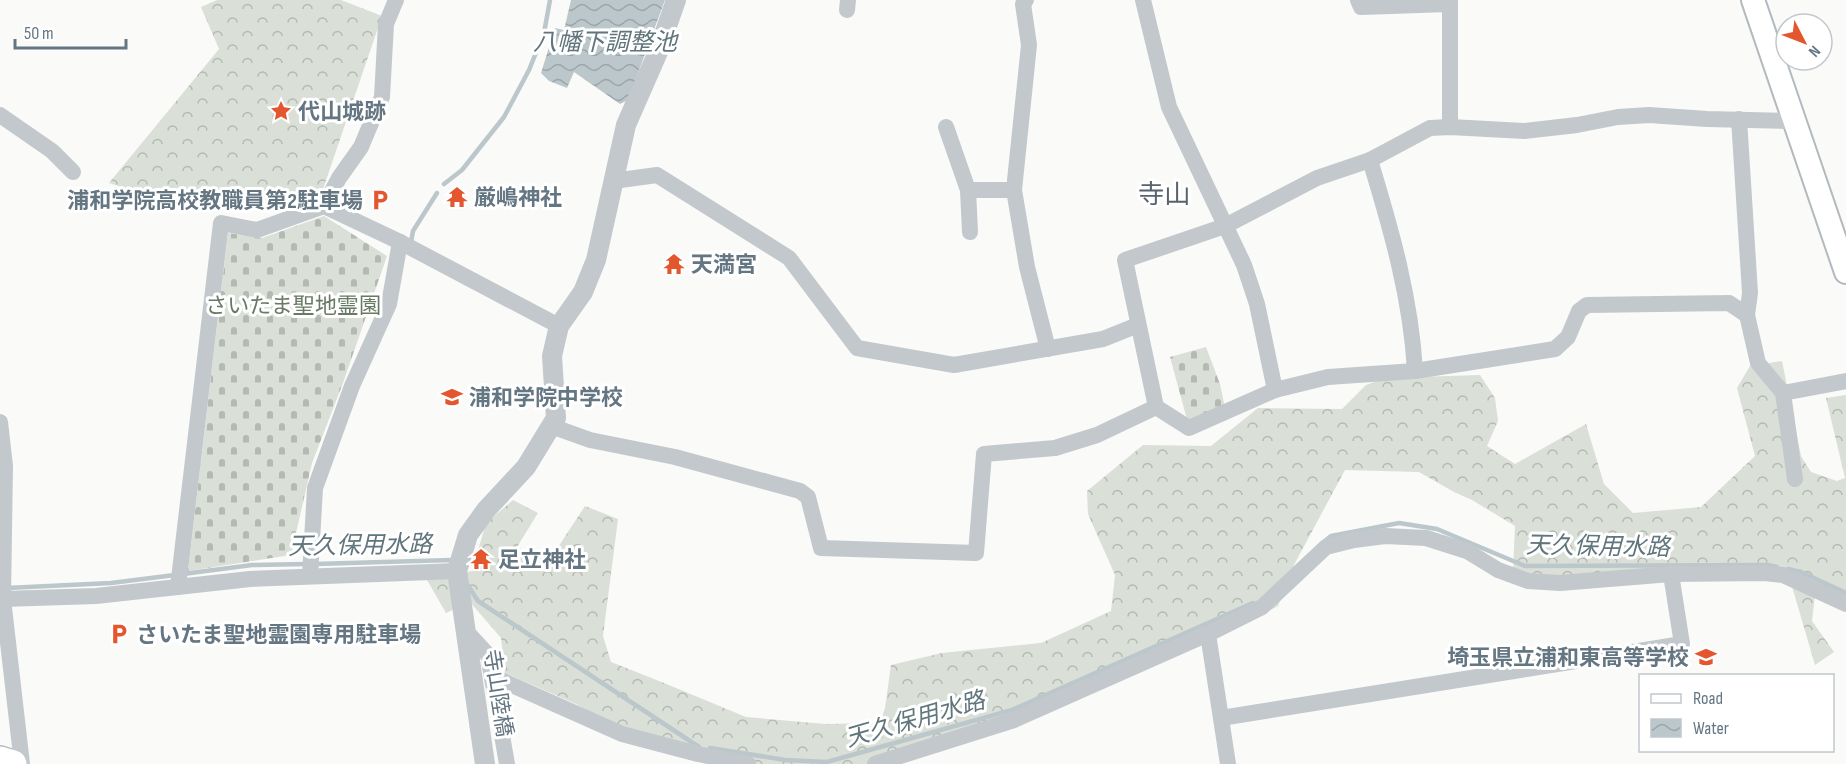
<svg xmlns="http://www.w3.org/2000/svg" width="1846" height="764" font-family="'Sofia Sans Condensed','Noto Sans JP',sans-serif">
<defs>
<pattern id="forest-crowns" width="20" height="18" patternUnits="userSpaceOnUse" patternTransform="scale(1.5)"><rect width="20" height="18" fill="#dadfd7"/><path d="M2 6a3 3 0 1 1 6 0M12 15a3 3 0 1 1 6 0" fill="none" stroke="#b4b9b4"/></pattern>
<pattern id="cemetery-stones" width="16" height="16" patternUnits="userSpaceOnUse" patternTransform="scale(1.5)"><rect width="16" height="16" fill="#dadfd7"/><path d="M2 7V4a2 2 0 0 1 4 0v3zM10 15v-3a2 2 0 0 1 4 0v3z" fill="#b4b9b4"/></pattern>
<pattern id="water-waves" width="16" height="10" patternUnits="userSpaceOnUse" patternTransform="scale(1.5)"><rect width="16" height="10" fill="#bbc7cb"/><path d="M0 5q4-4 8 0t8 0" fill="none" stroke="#9ca6aa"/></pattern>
</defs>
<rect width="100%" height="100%" fill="#fafaf8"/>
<g fill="url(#forest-crowns)">
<polygon points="217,0 341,0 382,16 320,198 190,208 109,183 219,49 201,7"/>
<polygon points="1782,361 1801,456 1811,472 1837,481 1845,478 1826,398 1846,395 1846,596 1816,586 1812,621 1834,652 1815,665 1791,583 1783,571 1530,589 1513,571 1515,526 1472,500 1454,492 1419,472 1345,470 1295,563 1278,606 1218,637 894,764 746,764 652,749 576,704 505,673 501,638 470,602 446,613 427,580 472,571 486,523 513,500 538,513 517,547 549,561 585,506 618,519 603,636 611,662 664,683 746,717 825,724 880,723 885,708 891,665 942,653 1041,643 1111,611 1115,575 1088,514 1087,491 1143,445 1211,446 1258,408 1342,409 1366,385 1385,378 1480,375 1495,398 1498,421 1487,446 1515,464 1586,424 1604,484 1633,513 1701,507 1755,456 1737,388 1750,366"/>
</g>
<g fill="url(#cemetery-stones)">
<polygon points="324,216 387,256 343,383 312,463 291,555 188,571 228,233 262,238"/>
<polygon points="1206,347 1220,384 1225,408 1188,423 1170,357"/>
</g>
<polygon fill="url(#water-waves)" points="571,0 665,0 628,100 620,104 574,72 567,88 549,81 541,73 555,28 564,30"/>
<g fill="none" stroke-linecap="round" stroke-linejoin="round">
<g stroke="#bbc7cb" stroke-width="4.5">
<polyline points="444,184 462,170 504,117 529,70 544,33 550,0"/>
<polyline points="411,242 413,231 437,193"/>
<polyline points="1325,541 1331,536 1399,523 1437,529 1525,566 1768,565 1777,567"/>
<polyline points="315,564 452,560 454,564"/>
<polyline points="1788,569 1801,572 1846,593"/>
<polyline points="183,574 252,565 306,564"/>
<polyline points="467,584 478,601 699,747"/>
<polyline points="7,588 111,583 175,575"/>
<polyline points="710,748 785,760 827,762 1012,710 1253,603"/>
</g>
<defs>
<polyline id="secondary" points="1753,0 1846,272"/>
<polyline id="trunk" points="0,760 13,764"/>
</defs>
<use href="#secondary" stroke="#b3babf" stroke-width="26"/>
<use href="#trunk" stroke="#b4b9bd" stroke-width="30"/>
<g stroke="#c3c8cc" stroke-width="16">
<polyline points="1026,0 1023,4 1029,45 1014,190 1027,267 1048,349"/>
<polyline points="1143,0 1169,107 1244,265 1257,304 1275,390"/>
<polyline points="1358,0 1361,7 1449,4"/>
<polyline points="1450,0 1450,127"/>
<polyline points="847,10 848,0"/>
<polyline points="0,115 52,151 73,172"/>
<polyline points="1739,119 1750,293 1747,315 1758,363 1783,393 1795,479"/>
<polyline points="946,127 968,190 970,232"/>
<path d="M 1370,160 C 1391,229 1411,298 1415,371"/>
<polyline points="613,181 657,175 789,258 857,348 954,365 1103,339 1138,325"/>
<polyline points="968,190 1014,190"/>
<polyline points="324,206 339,178 361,147 382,97 386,24 396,0"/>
<polyline points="1747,315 1729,303 1587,305 1579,311 1568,337 1555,349 1415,371 1328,377 1275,390 1189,428 1156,407 1125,260 1225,226 1317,178 1370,160 1430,128 1450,127 1524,131 1577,125 1618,117 1649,115 1707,119 1794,121"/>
<polyline points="1783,393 1846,381"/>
<polyline points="0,422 5,466 3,599 22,764"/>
<polyline points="551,426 590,440 675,457 800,491 808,497 821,548 976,553 984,454 1055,448 1097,435 1156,407"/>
<polyline points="310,576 315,488 352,386 389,304 400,242"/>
<polyline points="178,587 221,223 257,230 324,206 400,242 559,326"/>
<polyline points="3,599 96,596 250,579 457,571"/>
<polyline points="465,630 488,655 507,764"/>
<polyline points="1208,634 1228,764"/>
<polyline points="492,676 622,734 698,754 748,764"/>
<polyline points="1221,718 1682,644 1671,574"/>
<polyline points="875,764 1014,720 1208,634 1262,607 1326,547 1354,540 1385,536 1426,538 1467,551 1498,570 1528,581 1560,583 1671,574 1764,573 1783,575 1846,604"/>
</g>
<polyline stroke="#c3c8cc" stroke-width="20" points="485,764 457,571 468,535 486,510 526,467 556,418 552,356 559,326 583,292 596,260 626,125 658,52 676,0"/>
<use href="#secondary" stroke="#fff" stroke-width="22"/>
<use href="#trunk" stroke="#fff" stroke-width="27"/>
</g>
<defs>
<symbol id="sight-bare" viewBox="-9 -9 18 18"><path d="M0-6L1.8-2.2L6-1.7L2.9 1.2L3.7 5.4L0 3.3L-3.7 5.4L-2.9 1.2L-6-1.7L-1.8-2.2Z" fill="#e4572e" stroke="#fff" stroke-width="2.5" paint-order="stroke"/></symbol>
<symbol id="temple-bare" viewBox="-9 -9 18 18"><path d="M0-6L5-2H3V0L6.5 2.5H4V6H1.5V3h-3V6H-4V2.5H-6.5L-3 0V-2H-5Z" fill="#e4572e" stroke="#fff" stroke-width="2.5" paint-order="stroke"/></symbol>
<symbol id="parking-bare" viewBox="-9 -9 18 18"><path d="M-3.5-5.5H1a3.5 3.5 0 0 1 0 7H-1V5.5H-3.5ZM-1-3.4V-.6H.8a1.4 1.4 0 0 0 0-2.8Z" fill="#e4572e" stroke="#fff" stroke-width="2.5" paint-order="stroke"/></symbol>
<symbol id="school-bare" viewBox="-9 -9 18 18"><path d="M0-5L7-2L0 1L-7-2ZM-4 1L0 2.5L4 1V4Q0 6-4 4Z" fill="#e4572e" stroke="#fff" stroke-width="2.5" paint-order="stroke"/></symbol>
</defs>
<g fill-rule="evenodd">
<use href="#sight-bare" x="266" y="96" width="30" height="30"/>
<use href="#temple-bare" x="442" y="182" width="30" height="30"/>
<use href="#parking-bare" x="365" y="185" width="30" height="30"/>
<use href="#temple-bare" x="659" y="249" width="30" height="30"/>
<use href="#school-bare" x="437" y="382" width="30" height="30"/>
<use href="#temple-bare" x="466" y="544" width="30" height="30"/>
<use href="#parking-bare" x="104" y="619" width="30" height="30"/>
<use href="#school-bare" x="1691" y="642" width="30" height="30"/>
</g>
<g text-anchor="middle" stroke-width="6" stroke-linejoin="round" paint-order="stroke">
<g font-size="22" font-weight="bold" fill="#657683" stroke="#fff" text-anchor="start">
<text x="298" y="119">代山城跡</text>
<text x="474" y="205">厳嶋神社</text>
<text x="363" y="208" text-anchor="end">浦和学院高校教職員第2駐車場</text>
<text x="691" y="272">天満宮</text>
<text x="469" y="405">浦和学院中学校</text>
<text x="498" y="567">足立神社</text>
<text x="136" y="642">さいたま聖地霊園専用駐車場</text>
<text x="1689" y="665" text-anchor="end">埼玉県立浦和東高等学校</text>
</g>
<g font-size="22" fill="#687a64" stroke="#fff">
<text x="293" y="313">さいたま聖地霊園</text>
</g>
<g font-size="22" fill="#657683" stroke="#fff">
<text transform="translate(499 693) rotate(81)" y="8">寺山陸橋</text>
</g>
<g font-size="24" font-style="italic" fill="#60757c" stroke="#fff">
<text x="605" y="50">八幡下調整池</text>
<text transform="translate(360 545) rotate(-1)" y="8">天久保用水路</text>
<text transform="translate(1598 546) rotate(1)" y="8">天久保用水路</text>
<text transform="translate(915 719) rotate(-16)" y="8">天久保用水路</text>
</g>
<g font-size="26" fill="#57646e" stroke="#fff">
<text x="1164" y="203">寺山</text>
</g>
</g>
<rect x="1639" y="674" width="195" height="78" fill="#ffffff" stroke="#c1c8cd" stroke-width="1.5"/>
<rect x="1651" y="694" width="30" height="9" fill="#ffffff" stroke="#c1c8cd" stroke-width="1.5"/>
<text x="1693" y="704" font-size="18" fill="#657683">Road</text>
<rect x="1651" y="719" width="30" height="18" fill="url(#water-waves)" stroke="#c1c8cd" stroke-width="1.5"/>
<text x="1693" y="734" font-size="18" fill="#657683">Water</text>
<g transform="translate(1804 42) rotate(132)"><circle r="28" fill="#ffffff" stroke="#c1c8cd" stroke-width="1.5"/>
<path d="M0-4.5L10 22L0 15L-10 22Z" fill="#e4572e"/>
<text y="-9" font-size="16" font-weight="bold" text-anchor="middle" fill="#657683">N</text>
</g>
<path d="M15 39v9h111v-9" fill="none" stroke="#657683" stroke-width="3"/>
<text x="24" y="39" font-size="18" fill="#657683" stroke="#ffffff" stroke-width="4.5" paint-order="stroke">50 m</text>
</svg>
